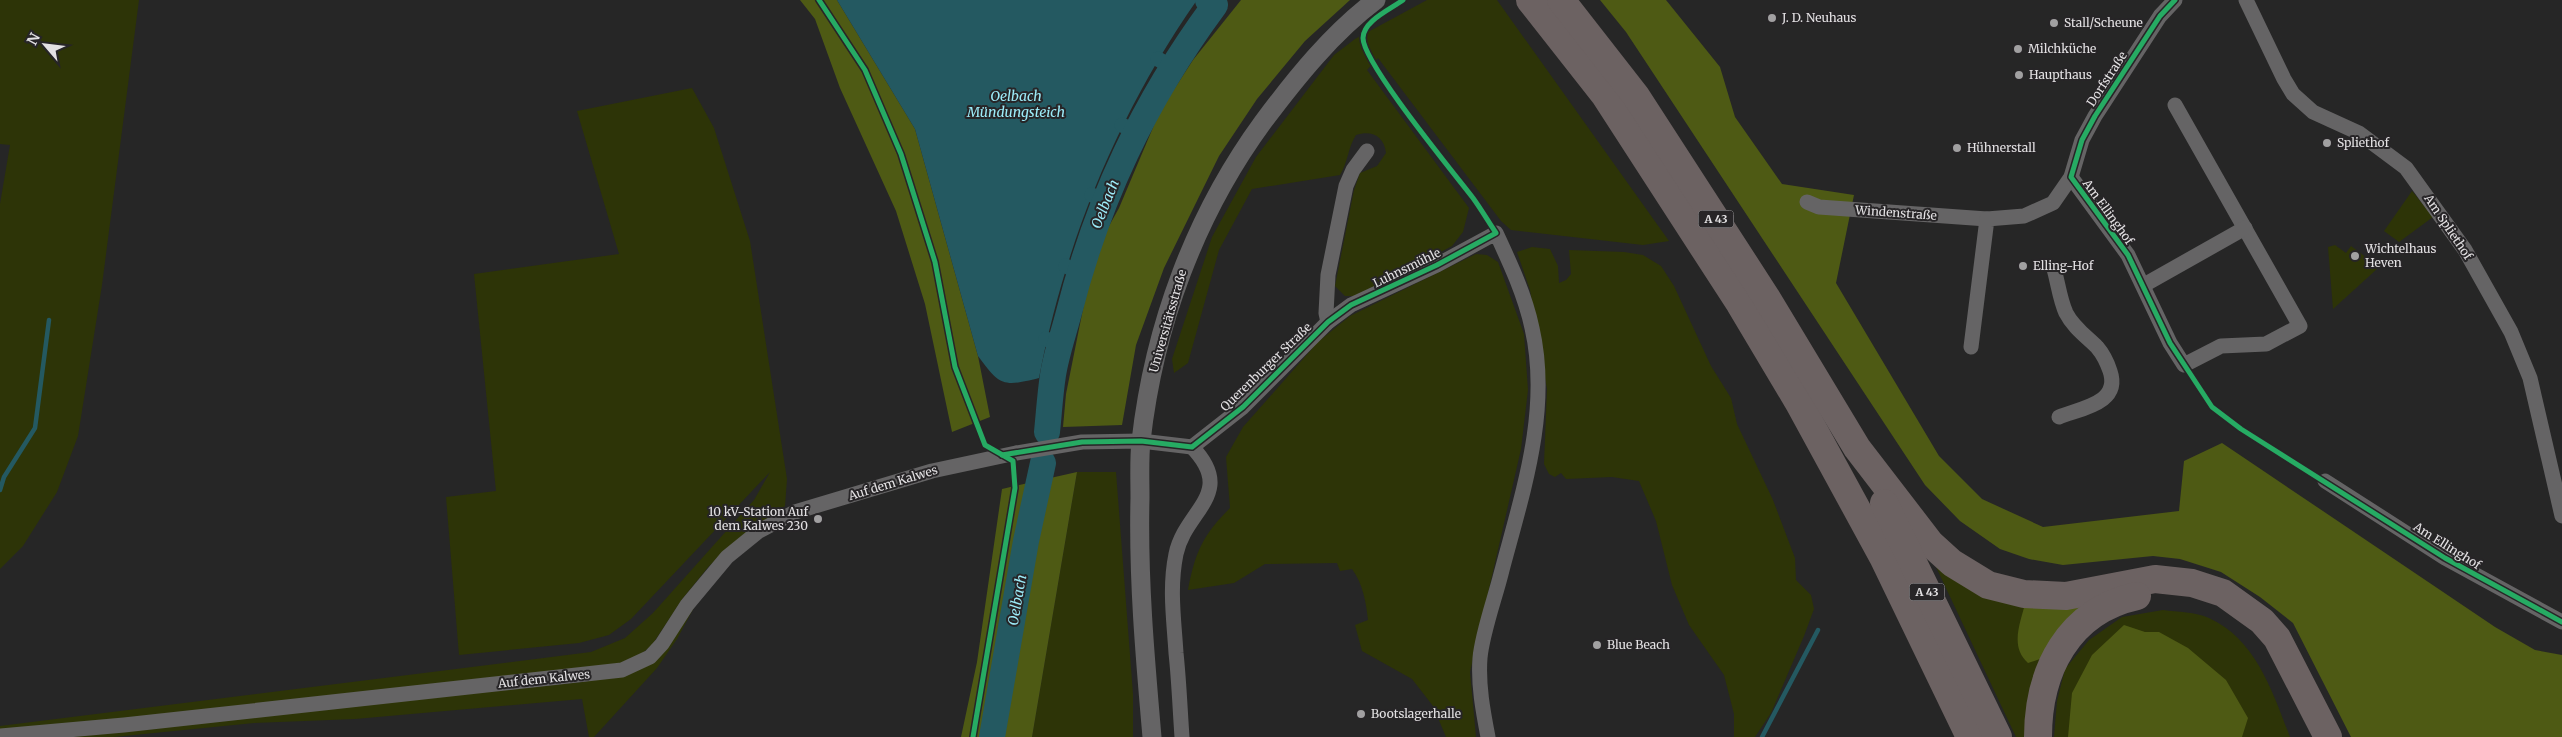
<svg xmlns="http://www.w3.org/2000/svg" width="2562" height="737" font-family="Merriweather,serif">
<rect width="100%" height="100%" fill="#262626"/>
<g fill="#2d3407">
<polygon points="0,0 139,0 102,285 78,436 57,492 23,546 0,569 0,204 10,145 0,144"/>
<path d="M 1427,0 L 1497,0 L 1669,241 L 1643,245 L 1511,230 L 1501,221 L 1378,58 L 1367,70 L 1469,208 L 1463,232 L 1452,246 L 1358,296 L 1345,296 L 1335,286 L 1354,190 L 1360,173 L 1377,166 L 1386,153 C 1384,136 1372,130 1356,135 C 1348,147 1348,162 1340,175 L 1252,189 L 1219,250 L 1188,363 L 1174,373 L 1172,359 L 1212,237 L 1256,157 L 1334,55 L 1355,39 Z"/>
<polygon points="692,88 714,128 750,241 787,479 785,506 738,540 709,566 683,598 652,645 640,655 614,666 177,714 0,731 0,726 591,652 625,638 653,613 754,500 770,472 631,619 609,635 579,643 459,655 446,497 496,491 474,274 619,254 577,111"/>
<polygon points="2412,191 2433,217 2399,242 2384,231"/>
<polygon points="2335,245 2346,253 2351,246 2375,264 2377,269 2333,309 2328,247"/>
<polygon points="1532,247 1550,249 1558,266 1559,283 1566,280 1571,274 1569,250 1624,252 1643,255 1661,266 1674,286 1711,366 1731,398 1737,424 1773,500 1795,558 1796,580 1811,595 1814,609 1804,636 1771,713 1755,737 1734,737 1734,714 1724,675 1689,625 1672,585 1656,521 1639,481 1612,477 1566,479 1561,473 1555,477 1549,474 1544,464 1547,389 1530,290 1517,252"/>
<path d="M 1476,254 L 1487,255 L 1498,262 L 1524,334 L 1528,390 L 1521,449 L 1470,672 L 1476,737 L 1446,737 L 1433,706 L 1412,679 L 1362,651 L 1355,625 L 1368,620 C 1366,602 1363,584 1352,569 L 1340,571 L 1337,563 L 1265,564 L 1234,583 L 1188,590 C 1195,552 1203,535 1230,508 L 1226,457 L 1243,427 L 1318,342 L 1350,316 Z"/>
<polygon points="1077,472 1116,472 1133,694 1133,737 1032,737"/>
<polygon points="1929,552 2026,600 2040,658 2067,619 2080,619 2033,737 2016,737"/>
<polygon points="697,602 677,639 657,668 594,737 589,737 582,699 355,719 254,723 114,737 59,737 582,682 621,676"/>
<path d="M 2163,610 C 2177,612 2196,612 2209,618 C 2256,639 2273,693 2290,737 L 2054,737 L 2057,701 L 2065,669 L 2089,640 L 2122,617 Z"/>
</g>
<g fill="#4e5a14">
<polygon points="800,0 837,0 915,129 978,356 990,417 952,432 925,304 896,211 840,88 815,19"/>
<polygon points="1241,0 1350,0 1305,41 1257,99 1219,156 1164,268 1136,345 1122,425 1063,427 1066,394 1086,294 1104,235 1119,208 1160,111 1193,60"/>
<polygon points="1600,0 1666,0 1720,67 1735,117 1782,184 1854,195 1836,283 1939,456 1982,499 2043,527 2179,511 2184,461 2222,443 2495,627 2535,650 2562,655 2562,737 2351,737 2293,623 2260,597 2221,572 2180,559 2153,556 2063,565 2029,559 2000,549 1960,521 1925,485 1626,32"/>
<polygon points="1077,472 1032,737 961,737 977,662 1002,489"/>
<path d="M 2026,600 L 2079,600 L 2081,609 L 2067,619 L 2040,659 L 2028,663 C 2009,646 2021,622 2026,600 Z"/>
<polygon points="2124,625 2145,632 2159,632 2188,648 2226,680 2248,718 2242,737 2068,737 2072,693 2092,655"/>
</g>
<path fill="#245961" d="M 837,0 L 1197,0 C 1118,113 1065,242 1039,378 C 1003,387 1000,386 978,356 L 915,129 Z"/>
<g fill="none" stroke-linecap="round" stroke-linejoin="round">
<g stroke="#245961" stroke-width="4.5">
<polyline points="0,490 4,477 35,428 49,320"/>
<polyline points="1762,737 1818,630"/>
</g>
<g stroke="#245961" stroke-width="15">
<polyline points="1158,59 1171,67"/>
<polyline points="1122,125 1136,132"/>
<polyline points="1092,195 1105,202"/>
<polyline points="1066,266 1079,273"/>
<polyline points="1046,339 1061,345"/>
</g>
<g stroke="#245961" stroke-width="26">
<path d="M 1047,432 C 1049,413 1050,394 1053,375 C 1056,355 1063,335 1068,316 C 1097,201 1144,101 1215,5 L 1208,0"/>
<polyline points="992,737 1026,541 1043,463"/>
</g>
<g stroke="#656465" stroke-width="15">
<polyline points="2246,0 2284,79 2293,94 2313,112 2359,133 2406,168 2465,250 2511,332 2530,378 2562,516"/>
<polyline points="2071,177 2128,255 2170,343 2184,365 2221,346 2266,344 2300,326 2175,105"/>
<polyline points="1807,202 1819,207 1987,219"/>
<path d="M 2054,269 C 2058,283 2060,300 2066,313 C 2073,327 2087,337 2097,347 C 2103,354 2107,362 2110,371 C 2121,403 2082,408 2059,417"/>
<polyline points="2144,285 2245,228"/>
<polyline points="1328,322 1326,313 1328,275 1346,186 1353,170 1367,151"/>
<polyline points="1971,347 1987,219 2024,216 2053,203 2071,177 2082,140 2095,116 2160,16 2175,0"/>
<polyline points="2325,481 2445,558 2562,622"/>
<path d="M 0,736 L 124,725 L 622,670 L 650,657 L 662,644 L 687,605 L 727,557 L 759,531 L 795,512 L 932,471 L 1016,453 L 1082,442 L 1141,441 L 1192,447 L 1243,407 L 1328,322 L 1351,305 L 1437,265 L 1496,233 C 1510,263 1525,295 1532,328 C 1551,411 1522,494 1501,574 C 1495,598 1482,634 1480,658 C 1478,685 1483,711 1488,737"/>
<path d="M 1182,737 C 1180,709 1179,681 1176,653 C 1174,620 1169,588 1176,554 C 1185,510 1237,494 1192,447"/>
</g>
<path stroke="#656465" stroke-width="19" d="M 1152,737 C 1145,657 1138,578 1140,498 C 1140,479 1139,459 1141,441 C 1154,326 1195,215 1263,122 C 1296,78 1332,33 1376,0"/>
<g stroke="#6c6262" stroke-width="28">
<polyline points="1530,0 1604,94 1740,304 1799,403 1883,557 1970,737"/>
<polyline points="1561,0 1636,96 1766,297 1857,448 1930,543 1952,563 1988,585 2024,594 2066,596 2155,579 2192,583 2223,593 2262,621 2277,638 2328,737"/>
<polyline points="1884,503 1998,737"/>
<path d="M 2038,737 C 2038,671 2068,611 2137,596"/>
</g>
<defs>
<g id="cycleway">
<polyline points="819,0 865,70 901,154 935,262 955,367 985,445 1013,461 1015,488 973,737"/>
<polyline points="2175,0 2160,16 2095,116 2082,140 2071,177 2128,255 2170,343 2212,407 2241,429 2445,558 2562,622"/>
<path d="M 1002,455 L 1082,442 L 1141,441 L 1192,447 L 1243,407 L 1328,322 L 1351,305 L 1437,265 L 1496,233 C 1488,221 1481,209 1473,198 C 1453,172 1363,63 1363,38 C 1363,21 1391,9 1403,0"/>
</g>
</defs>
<use href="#cycleway" stroke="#272527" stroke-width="8"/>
<use href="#cycleway" stroke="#26ab63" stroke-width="5"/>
</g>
<g fill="#a1a0a1" stroke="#272527" stroke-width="2">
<circle cx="1772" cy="18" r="5"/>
<circle cx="2054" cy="23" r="5"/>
<circle cx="2018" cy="49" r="5"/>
<circle cx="2019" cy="75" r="5"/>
<circle cx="2327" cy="143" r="5"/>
<circle cx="1957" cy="148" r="5"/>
<circle cx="2355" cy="256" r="5"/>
<circle cx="2023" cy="266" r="5"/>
<circle cx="818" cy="519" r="5"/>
<circle cx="1597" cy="645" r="5"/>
<circle cx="1361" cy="714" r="5"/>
</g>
<g text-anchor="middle" stroke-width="4" stroke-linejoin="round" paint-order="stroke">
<g fill="#272527" stroke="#aba9ab" stroke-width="1">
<rect x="1698.5" y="210.5" width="35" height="17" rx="4"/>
<rect x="1909.5" y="583.5" width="35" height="17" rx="4"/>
</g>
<g font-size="11" font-weight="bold" fill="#e3e1e3">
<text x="1716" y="223">A 43</text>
<text x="1927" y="596">A 43</text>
</g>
<g font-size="12" fill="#e3e1e3" stroke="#272527" text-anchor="start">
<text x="1782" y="22">J. D. Neuhaus</text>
<text x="2064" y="27">Stall/Scheune</text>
<text x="2028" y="53">Milchküche</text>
<text x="2029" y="79">Haupthaus</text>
<text x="2337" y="147">Spliethof</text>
<text x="1967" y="152">Hühnerstall</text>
<text x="2365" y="253">Wichtelhaus<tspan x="2365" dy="14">Heven</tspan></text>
<text x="2033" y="270">Elling-Hof</text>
<text x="808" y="516" text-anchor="end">10 kV-Station Auf<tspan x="808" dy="14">dem Kalwes 230</tspan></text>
<text x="1607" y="649">Blue Beach</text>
<text x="1371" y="718">Bootslagerhalle</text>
</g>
<g font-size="12" fill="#e3e1e3" stroke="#272527">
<text transform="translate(2107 79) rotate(-57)" y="4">Dorfstraße</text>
<text transform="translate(2108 212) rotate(54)" y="4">Am Ellinghof</text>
<text transform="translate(1896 213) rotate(4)" y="4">Windenstraße</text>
<text transform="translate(2448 227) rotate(56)" y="4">Am Spliethof</text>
<text transform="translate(1407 268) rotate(-26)" y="4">Luhnsmühle</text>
<text transform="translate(1168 321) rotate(-74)" y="4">Universitätsstraße</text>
<text transform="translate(1266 367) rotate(-44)" y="4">Querenburger Straße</text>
<text transform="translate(893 483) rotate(-17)" y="4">Auf dem Kalwes</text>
<text transform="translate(2447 546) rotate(32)" y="4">Am Ellinghof</text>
<text transform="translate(544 679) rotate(-6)" y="4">Auf dem Kalwes</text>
</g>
<g font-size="14" font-style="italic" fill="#9cebf8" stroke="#272527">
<text x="1016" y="101">Oelbach<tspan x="1016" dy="16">Mündungsteich</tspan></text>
<text transform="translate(1105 204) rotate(-68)" y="5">Oelbach</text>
<text transform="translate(1017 600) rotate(-80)" y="5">Oelbach</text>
</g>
</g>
<g transform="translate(45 45) rotate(298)" stroke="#272527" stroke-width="4" paint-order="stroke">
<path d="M0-4L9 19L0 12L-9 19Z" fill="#e3e1e3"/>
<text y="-8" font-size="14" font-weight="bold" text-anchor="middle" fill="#e3e1e3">N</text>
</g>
</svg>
